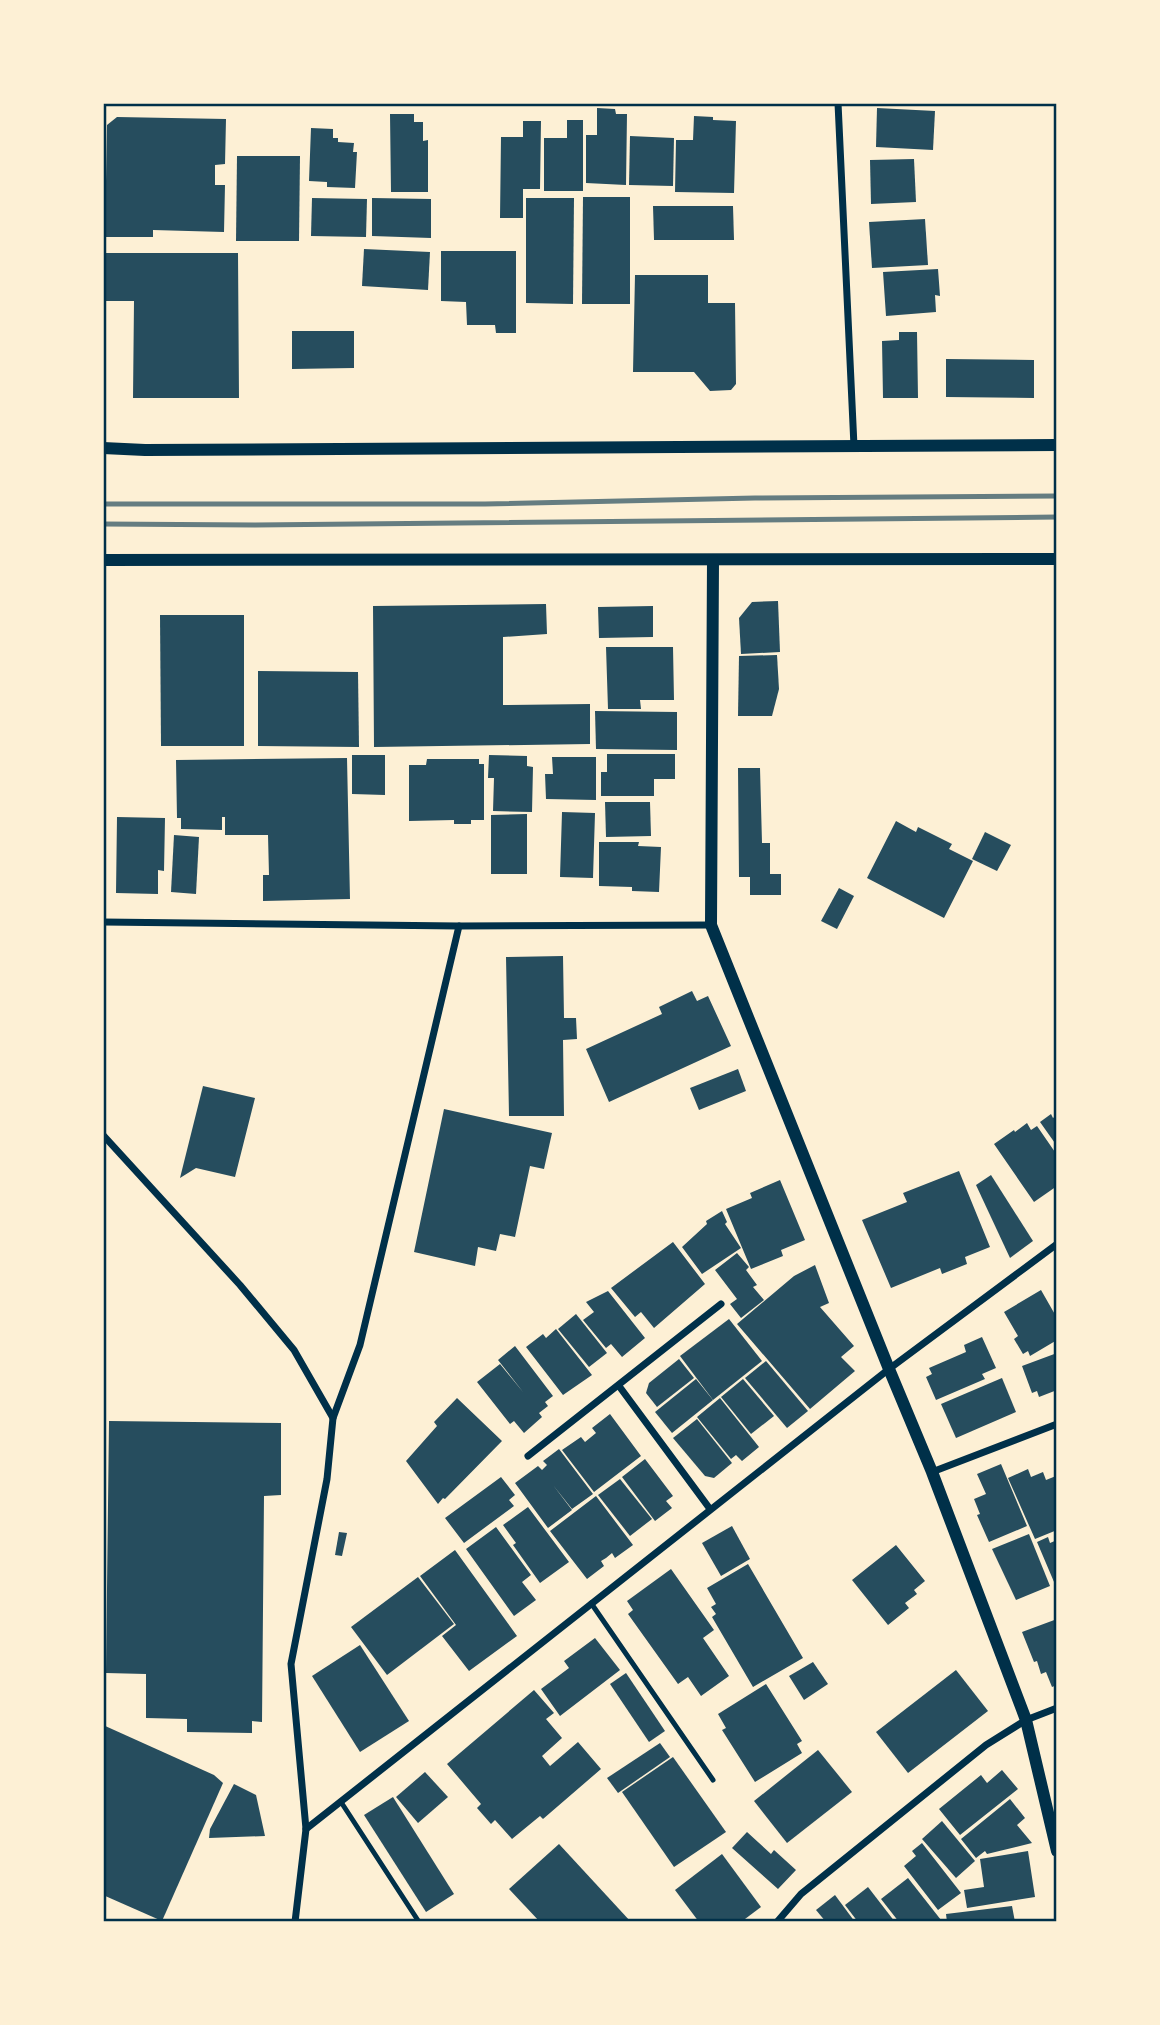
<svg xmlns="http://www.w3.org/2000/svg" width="1160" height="2025" font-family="'Alegreya Sans',sans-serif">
<rect width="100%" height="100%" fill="#fdf0d5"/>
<g fill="#264d5e">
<polygon points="597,108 615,109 616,114 627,114 626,185 586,183 586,135 597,135"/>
<polygon points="877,108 935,111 933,150 876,147"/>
<polygon points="390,114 414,114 414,122 423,122 423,141 428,140 428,192 391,192"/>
<polygon points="694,116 713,117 713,120 736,121 734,193 675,192 676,140 693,140"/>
<polygon points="117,117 226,119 225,164 215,165 215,185 225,185 224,232 153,230 153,237 105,237 107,125"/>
<polygon points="567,120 583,120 583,191 544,191 544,138 567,138"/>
<polygon points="523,121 541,121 540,189 523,189 523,218 500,218 501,137 523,137"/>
<polygon points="311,128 333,129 333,138 338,138 338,142 354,143 353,152 357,152 355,188 327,187 327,182 309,181"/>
<polygon points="630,136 674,138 673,186 629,185"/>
<polygon points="237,156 300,156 299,241 236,241"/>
<polygon points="914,159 916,202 871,204 870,160"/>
<polygon points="583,197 630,197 630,304 582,304"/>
<polygon points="312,198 367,199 366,237 311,236"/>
<polygon points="372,198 431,199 431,238 372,236"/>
<polygon points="526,198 574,198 573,304 526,303"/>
<polygon points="653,206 733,206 734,240 654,240"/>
<polygon points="925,219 928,265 872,268 869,222"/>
<polygon points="364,249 430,252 428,290 362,286"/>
<polygon points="441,251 516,251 516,333 496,333 495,325 467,325 466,302 441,301"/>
<polygon points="105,253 238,253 239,398 133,398 134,301 104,301"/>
<polygon points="938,269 940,296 935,295 936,312 886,316 883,272"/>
<polygon points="635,275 708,275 708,303 735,303 736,384 731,390 710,391 694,372 633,372"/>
<polygon points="292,331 354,331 354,368 292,369"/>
<polygon points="899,332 917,332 918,398 883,398 882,341 899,340"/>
<polygon points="946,359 1034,360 1034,398 946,397"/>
<polygon points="778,601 780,652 741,654 739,618 752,602"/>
<polygon points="546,604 547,634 503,637 503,705 590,704 590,744 374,747 373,606"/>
<polygon points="653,606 653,637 599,638 598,607"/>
<polygon points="160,615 244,615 244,746 161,746"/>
<polygon points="606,647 673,647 674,700 640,700 641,709 608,709"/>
<polygon points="777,655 779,689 772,716 738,716 739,656"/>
<polygon points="258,671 358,672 359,747 258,746"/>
<polygon points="595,711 677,712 677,750 596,749"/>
<polygon points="607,754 675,754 675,779 654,779 654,796 601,796 601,772 607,772"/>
<polygon points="352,755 385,755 385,795 352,794"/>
<polygon points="489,755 527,756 527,766 533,767 532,812 493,811 494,778 488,778"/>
<polygon points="552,757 596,757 596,800 546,799 545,774 553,774"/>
<polygon points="347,758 350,899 263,901 263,875 269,875 268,835 225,835 225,817 222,817 222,830 181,829 181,818 177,818 176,760"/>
<polygon points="427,759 479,759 479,764 484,764 484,820 471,820 471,824 454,824 454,820 409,821 409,765 426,765"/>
<polygon points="738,768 760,768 762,843 770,843 770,874 781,874 781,895 750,895 750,877 739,877"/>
<polygon points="605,802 650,802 651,836 606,837"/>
<polygon points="562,812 595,813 593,878 560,877"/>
<polygon points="527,814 527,874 491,874 491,815"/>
<polygon points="117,817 165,818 164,871 158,870 158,894 116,893"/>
<polygon points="896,821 916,832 918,827 952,844 949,849 973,861 944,918 867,878"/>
<polygon points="985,832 1011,845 997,871 972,859"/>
<polygon points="174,835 199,837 196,894 171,892"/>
<polygon points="599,842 639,842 638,846 661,847 659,892 632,891 632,887 599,886"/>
<polygon points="839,888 854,896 837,929 821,921"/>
<polygon points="563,956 564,1018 576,1018 577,1039 563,1040 564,1116 509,1116 506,957"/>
<polygon points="692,991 697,1001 708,996 731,1046 609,1102 586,1049 662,1014 659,1007"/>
<polygon points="738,1069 746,1091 699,1110 690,1088"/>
<polygon points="203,1086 255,1098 235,1177 196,1168 180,1178"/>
<polygon points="444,1109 552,1133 544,1169 530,1166 515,1237 500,1234 496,1251 478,1247 475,1266 414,1252"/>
<polygon points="1051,1114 1053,1118 1057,1115 1057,1146 1040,1122"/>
<polygon points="1027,1123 1031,1130 1037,1126 1057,1155 1057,1186 1034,1202 994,1144 1014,1130 1015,1132"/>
<polygon points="959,1171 990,1247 965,1257 967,1264 942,1274 940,1268 891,1288 862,1220 907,1202 903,1193"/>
<polygon points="991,1175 1033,1241 1010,1258 976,1185"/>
<polygon points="780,1180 805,1240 781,1250 783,1256 751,1269 726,1209 752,1198 750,1193"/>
<polygon points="722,1211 727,1222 725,1224 741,1248 702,1274 682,1247 707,1224 706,1221"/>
<polygon points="673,1242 705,1284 654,1328 641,1312 635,1317 611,1288"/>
<polygon points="737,1253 749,1267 746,1270 757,1285 753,1287 764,1300 741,1318 730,1304 737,1299 715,1270"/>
<polygon points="815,1265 829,1303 820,1307 854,1346 841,1357 855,1371 810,1409 737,1324 794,1276"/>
<polygon points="1041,1290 1057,1318 1057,1340 1030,1356 1028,1351 1023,1354 1014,1339 1018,1336 1004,1312"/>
<polygon points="608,1291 645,1338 622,1357 611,1344 606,1348 583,1320 594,1312 586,1302"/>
<polygon points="576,1314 607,1353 589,1367 558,1329"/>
<polygon points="729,1319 762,1361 713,1400 680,1356"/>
<polygon points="556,1329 592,1375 563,1395 526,1347 543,1334 546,1338"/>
<polygon points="982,1337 996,1368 982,1374 985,1379 936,1400 926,1377 932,1374 929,1368 966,1352 964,1345"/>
<polygon points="515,1346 553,1396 545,1402 548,1406 539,1413 542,1417 524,1433 514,1421 510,1424 477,1382 500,1364 523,1392 498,1360"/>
<polygon points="1057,1353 1057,1390 1039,1397 1037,1391 1032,1393 1022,1366"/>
<polygon points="679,1359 694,1378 657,1407 646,1393 649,1383"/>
<polygon points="766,1361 808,1411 787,1428 745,1378"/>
<polygon points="1002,1378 1016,1412 956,1438 941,1404"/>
<polygon points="696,1379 713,1400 672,1433 655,1412"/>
<polygon points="743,1379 774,1416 751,1434 721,1397"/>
<polygon points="457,1398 502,1441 445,1499 443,1498 438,1504 406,1461 437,1426 434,1422"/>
<polygon points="720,1398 759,1447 742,1461 736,1455 731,1459 697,1417"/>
<polygon points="610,1414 641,1456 594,1492 562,1450 581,1437 585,1442 596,1433 592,1428"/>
<polygon points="697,1419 732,1463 714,1478 705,1476 673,1438"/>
<polygon points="109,1421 281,1423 281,1495 264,1496 262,1722 252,1721 252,1733 187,1732 187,1719 146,1718 146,1674 106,1673"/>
<polygon points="559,1449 593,1494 572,1509 553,1485 572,1510 548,1528 515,1483 538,1466 542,1470 547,1465 543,1461"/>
<polygon points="645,1459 673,1496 666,1501 672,1508 655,1521 622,1477"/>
<polygon points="1001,1464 1027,1526 989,1542 977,1515 980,1514 974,1499 986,1494 977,1474"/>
<polygon points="1028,1469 1031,1477 1043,1472 1046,1480 1056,1476 1057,1478 1057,1530 1035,1539 1008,1478"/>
<polygon points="501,1477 515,1495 509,1500 514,1506 464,1543 445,1518"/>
<polygon points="620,1479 652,1519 630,1536 598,1495"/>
<polygon points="596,1496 633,1545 615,1558 612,1553 606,1558 601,1561 604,1566 587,1579 550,1531"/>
<polygon points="528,1507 569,1562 540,1583 513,1545 516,1543 503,1525"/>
<polygon points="732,1526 750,1559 721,1576 702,1543"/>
<polygon points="496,1527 531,1575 522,1582 536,1600 514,1616 466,1549"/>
<polygon points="339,1532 347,1533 342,1556 335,1555"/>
<polygon points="1029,1534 1050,1586 1016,1600 992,1549"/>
<polygon points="1048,1537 1050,1543 1057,1540 1057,1589 1037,1542"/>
<polygon points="896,1545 925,1581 914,1590 917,1594 905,1603 909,1608 888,1625 852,1580"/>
<polygon points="455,1550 517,1636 469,1671 442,1636 456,1625 420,1576"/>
<polygon points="748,1564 803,1658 753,1687 712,1617 716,1614 711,1607 716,1604 707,1588"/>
<polygon points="671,1569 714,1630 703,1638 729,1676 701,1696 688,1677 678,1684 628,1614 633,1610 627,1601"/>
<polygon points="418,1577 454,1624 387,1675 351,1627"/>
<polygon points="1057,1619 1057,1685 1052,1687 1046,1672 1041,1674 1037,1661 1034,1662 1022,1632"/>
<polygon points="595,1638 620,1670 560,1716 541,1689 569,1668 564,1661"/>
<polygon points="360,1645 409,1721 360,1752 312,1676"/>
<polygon points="813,1662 828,1684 804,1700 789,1676"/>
<polygon points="956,1670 988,1711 908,1773 876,1732"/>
<polygon points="626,1673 665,1731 649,1742 610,1684"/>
<polygon points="766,1684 802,1741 797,1744 802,1753 755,1782 722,1730 726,1728 718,1714"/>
<polygon points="534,1690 554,1713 546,1719 562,1738 542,1756 550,1766 578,1742 601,1769 543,1819 540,1816 512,1839 495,1820 491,1824 477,1808 481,1804 447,1764"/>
<polygon points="103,1725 214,1775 223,1783 162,1921 103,1895"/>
<polygon points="660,1743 670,1757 618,1793 607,1778"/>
<polygon points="818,1750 852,1792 787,1843 754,1801"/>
<polygon points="673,1757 726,1832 674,1867 622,1792"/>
<polygon points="1002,1770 1018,1789 960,1835 939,1809 981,1775 987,1783"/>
<polygon points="425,1772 448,1797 418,1823 396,1797"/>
<polygon points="234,1784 256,1795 265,1836 209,1838 210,1829"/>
<polygon points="393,1797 454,1894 426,1912 364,1815"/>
<polygon points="1010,1799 1025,1818 1017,1825 1032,1843 987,1854 985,1851 976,1858 961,1839"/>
<polygon points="942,1821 975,1861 956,1878 922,1839"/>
<polygon points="747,1832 771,1854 774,1850 796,1870 778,1889 732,1848"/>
<polygon points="922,1843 961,1893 938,1910 904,1866 916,1856 912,1851"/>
<polygon points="559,1844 631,1922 540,1922 509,1889"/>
<polygon points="1028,1851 1035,1897 967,1908 964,1890 984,1887 980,1859"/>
<polygon points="722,1854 761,1907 741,1922 699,1922 675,1890"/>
<polygon points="908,1878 941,1920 939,1922 899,1922 881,1899"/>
<polygon points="868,1887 895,1922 858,1922 845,1905"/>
<polygon points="835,1895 855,1922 826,1922 816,1910"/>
<polygon points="1012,1906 1015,1922 947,1922 946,1914"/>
</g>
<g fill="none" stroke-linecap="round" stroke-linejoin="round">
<g stroke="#003049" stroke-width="5">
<polyline points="591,1603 713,1780"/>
<polyline points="341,1802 419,1922"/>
</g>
<g stroke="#003049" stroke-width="7">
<polyline points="838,103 854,446"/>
<polyline points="103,922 459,926 711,925"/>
<polyline points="103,1135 240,1285 294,1350 333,1418 327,1479 291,1664 306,1829 295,1922"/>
<polyline points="619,1386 710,1509"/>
<polyline points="333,1418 360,1345 459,926"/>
<polyline points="528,1456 721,1304"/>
<polyline points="932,1472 1057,1424"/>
<polyline points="306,1829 889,1369 1057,1244"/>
<polyline points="777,1922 801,1894 986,1745 1026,1720 1057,1708"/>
</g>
<g stroke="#003049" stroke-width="12">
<polyline points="103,448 145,450 1057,445"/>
<polyline points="103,560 1057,559"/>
<polyline points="713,561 711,925 889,1369 932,1472 1026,1720 1057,1851"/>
</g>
<g stroke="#657d81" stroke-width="5">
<polyline points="103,504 485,504 755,498 1057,496"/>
<polyline points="103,524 255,525 1057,517"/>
</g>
</g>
<rect width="1160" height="2025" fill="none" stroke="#fdf0d5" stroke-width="210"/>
<rect x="105" y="105" width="950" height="1815" fill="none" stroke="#003049" stroke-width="2.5"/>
</svg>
